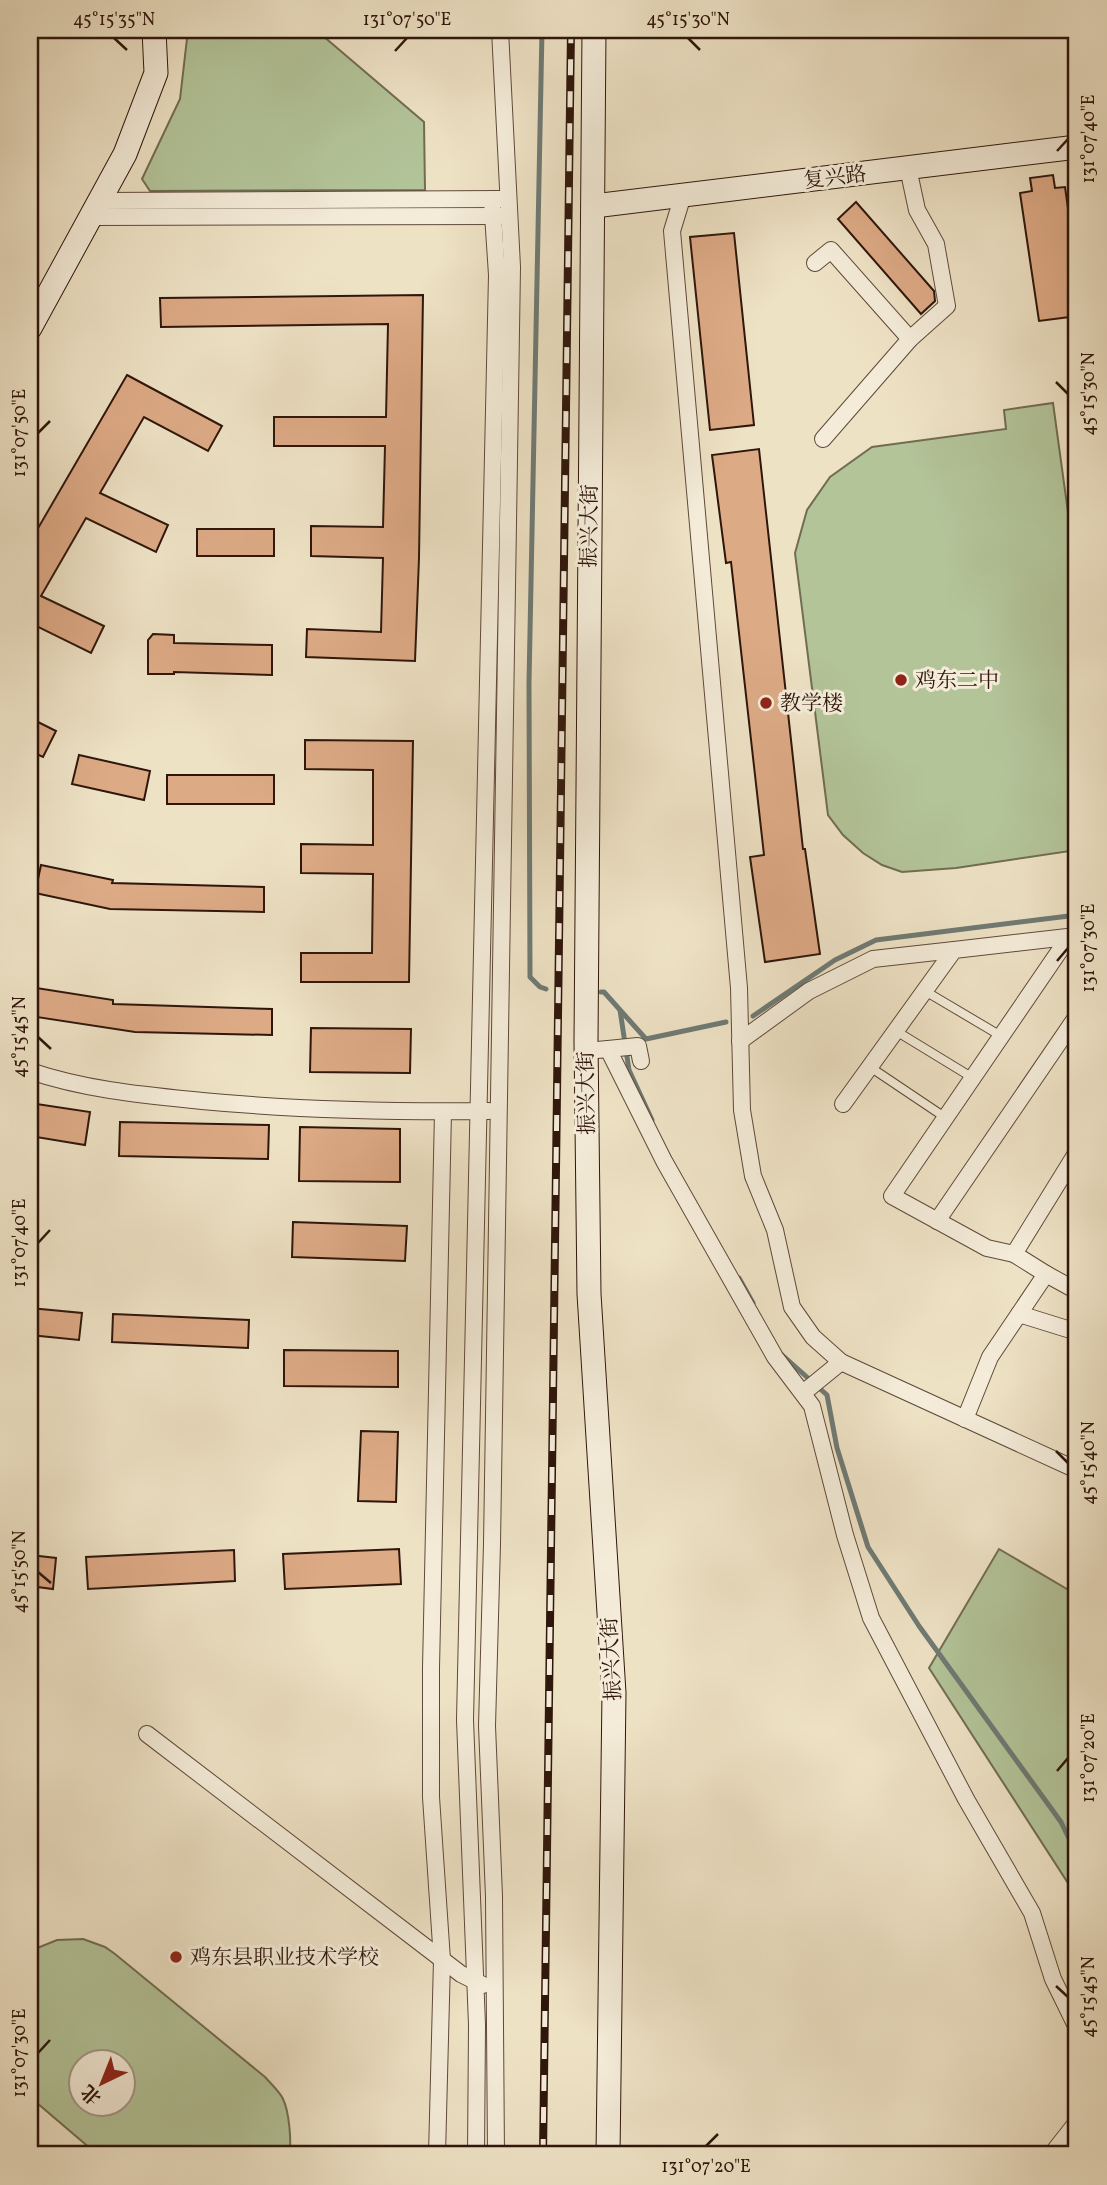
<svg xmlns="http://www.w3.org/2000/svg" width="1107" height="2185" font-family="Vollkorn,'Noto Serif SC',serif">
<rect width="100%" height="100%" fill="#eee2c5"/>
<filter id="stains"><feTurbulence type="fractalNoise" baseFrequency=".00286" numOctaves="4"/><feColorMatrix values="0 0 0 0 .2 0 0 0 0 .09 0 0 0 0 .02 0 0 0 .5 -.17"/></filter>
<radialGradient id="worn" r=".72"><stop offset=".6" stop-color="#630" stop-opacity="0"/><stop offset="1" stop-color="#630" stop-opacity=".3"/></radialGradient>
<g fill="#b3c499" stroke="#716d52" stroke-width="2" fill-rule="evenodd">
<polygon points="188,30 316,30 424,122 425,190 150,191 142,179 180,99"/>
<polygon points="1053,403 1077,578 1077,850 956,868 902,872 882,865 863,853 843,835 828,815 795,553 807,510 830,477 872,447 1006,429 1004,410"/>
<polygon points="999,1549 1077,1595 1077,1897 929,1668"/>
<path d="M 83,1939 L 105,1947 L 115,1954 L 265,2077 C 271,2084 280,2092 283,2099 C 289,2111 292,2143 289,2155 L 98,2155 L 30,2097 L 30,1951 L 57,1940 ZM 122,2062 L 122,2104 L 80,2104 L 80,2062 Z"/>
</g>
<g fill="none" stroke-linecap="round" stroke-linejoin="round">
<g stroke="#6f7a74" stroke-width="5">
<polyline points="542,30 529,683 530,977 540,987 546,989"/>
<polyline points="601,992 604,992 646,1039 726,1022"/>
<polyline points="620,1010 629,1070 652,1120"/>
<polyline points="753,1016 835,960 876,940 1077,915"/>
<polyline points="739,1278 753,1303"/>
<polyline points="781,1354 827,1395 837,1448 868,1547 919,1626 1061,1822 1077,1855"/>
</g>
</g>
<g fill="#ddaa86" stroke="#2f160b" stroke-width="2">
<polygon points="1053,175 1055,188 1065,187 1077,272 1077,316 1039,321 1020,193 1032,191 1030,178"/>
<polygon points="856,202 934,291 935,301 921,314 838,219"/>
<polygon points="734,233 754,425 710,430 690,237"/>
<polygon points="423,295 419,558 415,661 306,657 307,629 381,632 383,558 311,556 311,526 383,527 385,446 274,446 274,417 386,417 388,324 161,327 160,298"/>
<polygon points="127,375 222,426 208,451 144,417 100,493 168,525 156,552 86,518 41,596 104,626 91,653 30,623 30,542"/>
<polygon points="759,449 803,849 805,849 820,954 765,962 750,857 764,855 731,562 726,563 712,455"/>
<rect x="197" y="529" width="77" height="27"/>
<polygon points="153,634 174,635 174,643 272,645 272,675 174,672 174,674 148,674 148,640"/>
<polygon points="30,718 56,731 43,757 30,751"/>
<polygon points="305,740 413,741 409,982 301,982 301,953 372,953 373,874 301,873 301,844 373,845 373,770 305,769"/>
<polygon points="79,755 150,771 144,800 72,784"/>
<rect x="167" y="775" width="107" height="29"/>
<polygon points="41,865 113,880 112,883 264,887 264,912 110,909 35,893"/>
<polygon points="30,987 113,1000 113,1004 272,1009 272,1035 135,1032 30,1016"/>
<polygon points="311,1028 411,1029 410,1073 310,1072"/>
<polygon points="30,1103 90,1112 85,1145 30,1136"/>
<polygon points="120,1122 269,1125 268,1159 119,1156"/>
<polygon points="300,1127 400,1129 400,1182 299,1181"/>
<polygon points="293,1222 407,1226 405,1261 292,1257"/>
<polygon points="30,1308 82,1313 79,1340 30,1335"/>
<polygon points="113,1314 249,1320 248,1348 112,1342"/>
<polygon points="284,1350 398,1351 398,1387 284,1386"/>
<polygon points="361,1431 398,1432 396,1502 358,1501"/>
<polygon points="399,1549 401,1584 285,1589 283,1554"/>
<polygon points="234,1550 235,1581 88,1589 86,1557"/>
<polygon points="30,1555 56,1558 53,1589 30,1586"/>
</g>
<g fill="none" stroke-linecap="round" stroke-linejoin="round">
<defs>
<g id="lane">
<polyline points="925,991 1001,1036"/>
<polyline points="896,1031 973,1078"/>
<polyline points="870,1067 946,1118"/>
</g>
<g id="street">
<polyline points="683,195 672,231 739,988 742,1110 753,1176 775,1230 792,1307 813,1337 841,1362 1077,1470"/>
<polyline points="100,201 503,199"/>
<polyline points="91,217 501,216"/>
<polyline points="815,263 831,250 910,339"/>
<polyline points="823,439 910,339 947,306 936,244 917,210 908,168"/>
<polyline points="740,1041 809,991 873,959 954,950"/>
<polyline points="608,1049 638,1046 641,1061"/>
<polyline points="586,1051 608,1049 664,1161 775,1357 812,1406 845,1535 871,1618 966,1799 1032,1913 1053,1979 1077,2028"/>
<path d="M 30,1071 C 86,1090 143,1095 202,1101 C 298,1110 393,1112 489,1111"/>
<polyline points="843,1104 954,950 1076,936"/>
<polyline points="937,1221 1077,1016"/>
<polyline points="1014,1254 1077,1152"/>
<polyline points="1046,1274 1077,1291"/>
<polyline points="1019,1314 1077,1332"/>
<polyline points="803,1393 841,1362"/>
<polyline points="965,1419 990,1357 1046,1274 1014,1254 987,1248 892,1196 1069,937"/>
<polyline points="147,1734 461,1974 483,1985"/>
<polyline points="437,2155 442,1960 431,1797 431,1668 443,1112"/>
<polyline points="476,2155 477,2025 465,1720 497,275 492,199"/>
<polyline points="496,2155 494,1896 487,1726 492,1544 512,267 500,30"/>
<polyline points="1051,2155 1077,2122"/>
</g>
<g id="secondary">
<polyline points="594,30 586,1041 589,1294 614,1693 608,2155"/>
<polyline points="594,206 1077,147"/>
<polyline points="30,328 125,154 156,73 154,30"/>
</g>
</defs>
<use href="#lane" stroke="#5f493a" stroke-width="10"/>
<use href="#street" stroke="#5f493a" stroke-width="18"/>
<use href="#secondary" stroke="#2f160b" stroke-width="25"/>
<use href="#lane" stroke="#f4ecd9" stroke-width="8"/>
<use href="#street" stroke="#f4ecd9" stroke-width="16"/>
<use href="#secondary" stroke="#f4ecd9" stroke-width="23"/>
<defs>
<polyline id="rail" points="543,2155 571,30"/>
</defs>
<use href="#rail" stroke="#2f160b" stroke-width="8"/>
<use href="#rail" stroke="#f4ecd9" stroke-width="5" stroke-dasharray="16" stroke-linecap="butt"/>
</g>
<path fill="none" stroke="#2f160b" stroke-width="2.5" d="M 114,38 L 127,50M 688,38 L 700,50M 395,51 L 407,38M 1057,151 L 1068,139M 1056,382 L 1068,394M 38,433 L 50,421M 1057,961 L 1068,948M 38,1037 L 51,1049M 38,1243 L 50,1230M 1056,1451 L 1068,1463M 38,1572 L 51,1583M 1057,1771 L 1068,1758M 1056,1986 L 1068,1997M 38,2053 L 50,2040M 706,2146 L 718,2134"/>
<g fill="#8f2418" stroke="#f4ecd9" stroke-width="2.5">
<circle cx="901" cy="680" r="7"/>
<circle cx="766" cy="703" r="7"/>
<circle cx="176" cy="1957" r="7"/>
</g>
<g text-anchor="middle" stroke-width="6" stroke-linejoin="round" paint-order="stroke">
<g font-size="21" fill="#2f160b" stroke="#f4ecd9">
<text transform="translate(835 177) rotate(-7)" y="7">复兴路</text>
<text transform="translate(589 526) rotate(-89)" y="7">振兴大街</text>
<text transform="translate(586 1093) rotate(-91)" y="7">振兴大街</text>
<text transform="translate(611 1659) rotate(-93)" y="7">振兴大街</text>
</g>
<g font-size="21" fill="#2f160b" stroke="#f4ecd9" text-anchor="start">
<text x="915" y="687">鸡东二中</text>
<text x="780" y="710">教学楼</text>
<text x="190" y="1964">鸡东县职业技术学校</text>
</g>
</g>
<rect width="1107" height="2185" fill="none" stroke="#eee2c5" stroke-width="77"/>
<g transform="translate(102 2083) rotate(223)"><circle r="33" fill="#f4ecd9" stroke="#a59687" stroke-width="2"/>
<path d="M0-5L12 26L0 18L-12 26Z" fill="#8f2418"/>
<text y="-10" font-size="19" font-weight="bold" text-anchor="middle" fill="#2f160b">北</text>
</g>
<rect x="38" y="38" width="1030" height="2108" fill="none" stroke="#2f160b" stroke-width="2.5"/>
<g font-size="18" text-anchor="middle" fill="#2f160b">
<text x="114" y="25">45°15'35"N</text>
<text x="407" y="25">131°07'50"E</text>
<text x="688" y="25">45°15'30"N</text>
<text transform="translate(1088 139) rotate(-90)" y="6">131°07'40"E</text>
<text transform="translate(1088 394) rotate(-90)" y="6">45°15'30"N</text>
<text transform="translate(19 433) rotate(-90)" y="6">131°07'50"E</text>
<text transform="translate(1088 948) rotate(-90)" y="6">131°07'30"E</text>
<text transform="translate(19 1037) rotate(-90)" y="6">45°15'45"N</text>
<text transform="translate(19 1243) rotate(-90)" y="6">131°07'40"E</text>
<text transform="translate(1088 1463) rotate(-90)" y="6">45°15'40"N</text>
<text transform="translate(19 1572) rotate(-90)" y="6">45°15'50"N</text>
<text transform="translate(1088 1758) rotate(-90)" y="6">131°07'20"E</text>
<text transform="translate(1088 1997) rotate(-90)" y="6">45°15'45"N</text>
<text transform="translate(19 2053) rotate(-90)" y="6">131°07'30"E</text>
<text x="706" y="2172">131°07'20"E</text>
</g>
<rect width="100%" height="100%" filter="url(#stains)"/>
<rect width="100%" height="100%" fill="url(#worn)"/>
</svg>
